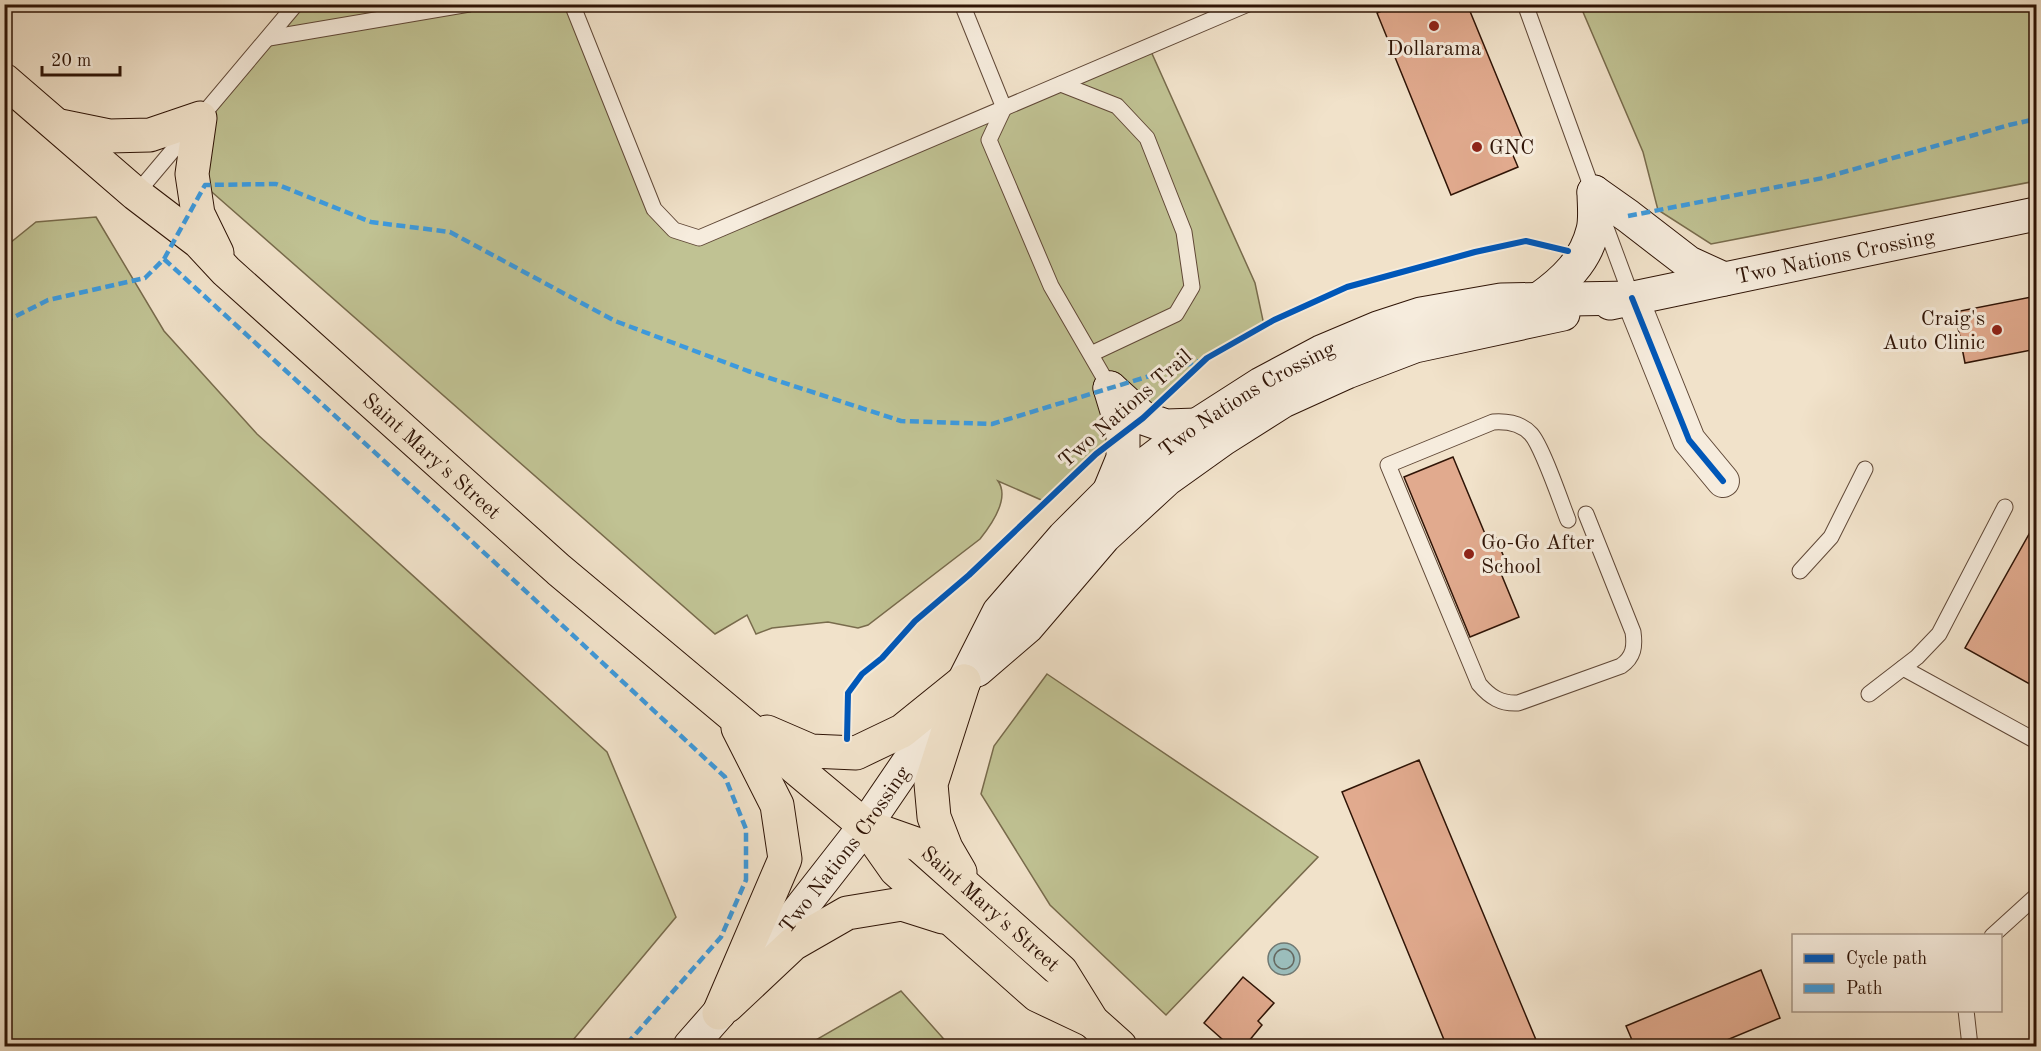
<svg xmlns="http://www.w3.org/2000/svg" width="2041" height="1051" font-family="'Old Standard TT',serif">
<rect width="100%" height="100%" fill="#f1e2ca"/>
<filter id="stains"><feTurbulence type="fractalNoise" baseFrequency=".00333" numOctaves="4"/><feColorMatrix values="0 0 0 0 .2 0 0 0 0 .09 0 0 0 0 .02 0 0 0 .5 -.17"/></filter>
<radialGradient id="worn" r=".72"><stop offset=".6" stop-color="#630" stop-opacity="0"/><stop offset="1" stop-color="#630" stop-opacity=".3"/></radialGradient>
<g fill="#c0c293" stroke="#786b4c" stroke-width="1.5">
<path d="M 296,5 L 572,5 L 654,209 L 699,238 L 1149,47 L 1255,283 L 1264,325 L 1207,358 L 1143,418 L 1096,454 L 1046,502 L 998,481 C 1010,498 992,524 980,539 L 868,625 L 858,628 L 828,622 L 772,628 L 756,634 L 747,615 L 715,634 L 205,186 L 200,118 Z"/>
<polygon points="1580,5 2036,5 2036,181 1711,244 1658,210 1643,152"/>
<polygon points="96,217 164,331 257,434 607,752 676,917 568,1046 5,1046 5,247 36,222"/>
<polygon points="1047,674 1318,857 1166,1015 1050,905 981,794 994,746"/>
<polygon points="901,991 950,1046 806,1046 807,1045"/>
</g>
<circle fill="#9bbdbb" stroke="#707973" stroke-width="1.5" cx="1284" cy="959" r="16"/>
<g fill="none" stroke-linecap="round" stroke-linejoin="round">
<circle stroke="#656860" stroke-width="1.5" cx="1284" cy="959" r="10"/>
</g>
<g fill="#e1aa8e" stroke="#2f1406" stroke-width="1.5">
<polygon points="1397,4 1467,4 1523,140 1509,146 1518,167 1451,195 1377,13"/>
<polygon points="2037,296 2037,349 1965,363 1955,312"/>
<polygon points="1453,457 1488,541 1496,538 1508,567 1500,571 1519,617 1470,637 1404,477"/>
<polygon points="2037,520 2037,688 1965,648"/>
<polygon points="1419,760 1539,1047 1447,1047 1342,792"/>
<polygon points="1761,970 1780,1018 1710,1047 1635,1047 1626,1026"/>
<polygon points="1243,977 1274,1003 1258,1021 1262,1025 1244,1047 1231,1047 1204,1023"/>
</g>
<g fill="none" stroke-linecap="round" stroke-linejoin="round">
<defs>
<g id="lane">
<polyline points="572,4 654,209 674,230 699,238 1248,4"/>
<polyline points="962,4 1004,108 989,140 1051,286 1110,388"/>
<polyline points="1525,4 1594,194"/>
<polyline points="269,38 469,4"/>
<polyline points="1061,84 1117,106 1147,138 1184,232 1192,287 1176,314 1091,354"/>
<polyline points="136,194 296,4"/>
<polyline points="1602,217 1632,298"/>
<path d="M 1568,520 C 1561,502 1542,446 1531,434 C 1521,423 1507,421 1493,422 L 1388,465 L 1479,684 C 1490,697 1501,704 1518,703 L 1621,666 C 1634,657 1635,646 1633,632 L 1586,514"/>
<polyline points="1800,571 1831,537 1865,469"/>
<polyline points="1903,668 2036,741"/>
<polyline points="1869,694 1917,657 1939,634 2005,507"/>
<polyline points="1992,936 2036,896"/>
<polyline points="1966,1010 1970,1046"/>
</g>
<polyline id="street" points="1632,298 1689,440 1723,481"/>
<g id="secondary">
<polyline points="1594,192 1628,216 1689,263 1724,279"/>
<path d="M 1539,299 C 1564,281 1585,262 1593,230 C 1596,219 1594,204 1594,192"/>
<path id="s1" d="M 1610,303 L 2036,214"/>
<polyline points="1110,388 1143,418 1166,426 1197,425"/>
<polyline points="1109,492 1123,458 1123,431 1110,388"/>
<polyline points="977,670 1027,627 1104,537 1167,479 1223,439 1283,401 1347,372 1415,346 1563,314"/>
<path id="s2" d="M 690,1046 L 719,1013 L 865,826 L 964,681 L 999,612 L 1064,537 L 1109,492 L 1197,425 L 1261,384 L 1321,352 L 1378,328 L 1421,314 L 1501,300 L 1632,298"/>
</g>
<g id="primary">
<path id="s3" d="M 4,80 L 136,194 L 199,242 L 226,271 L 559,570 L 865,826 L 896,870 L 1037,995 L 1092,1021"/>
<polyline points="60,126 109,136 150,135 200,118 192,174 198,214 217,253"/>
<polyline points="767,732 811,751 856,753 902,731 964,681"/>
<path id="s4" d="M 865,826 L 919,845 L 1061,971 L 1092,1021 L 1120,1046"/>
<polyline points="960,872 946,848 934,817 931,784 964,681"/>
<polyline points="727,1006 793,944 847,913 902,904 943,917"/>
<polyline points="719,1013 785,859 777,805 738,728"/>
</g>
</defs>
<use href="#lane" stroke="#604837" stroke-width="17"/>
<use href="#street" stroke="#604837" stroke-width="34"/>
<use href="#secondary" stroke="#2f1406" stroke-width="35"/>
<use href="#primary" stroke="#2f1406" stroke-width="35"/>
<use href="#lane" stroke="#f6ecdd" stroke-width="15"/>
<use href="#street" stroke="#f6ecdd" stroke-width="32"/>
<use href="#secondary" stroke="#f6ecdd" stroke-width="33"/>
<use href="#primary" stroke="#f1e2ca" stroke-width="33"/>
<g stroke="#3d9add" stroke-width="4.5" stroke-dasharray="9 4.5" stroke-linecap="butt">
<polyline points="1628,216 1823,178 2009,125 2036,119"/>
<polyline points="164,259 504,571 725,777 746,829 746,880 721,937 625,1046"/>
<polyline points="4,322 48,300 145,278 164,259 205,185 276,184 371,222 450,232 615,321 748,371 901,421 992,424 1199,361"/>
</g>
<defs>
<g id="cycleway">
<polyline points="1632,298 1689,440 1723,481"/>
<polyline points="847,739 848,693 862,674 882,658 915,621 969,575 1096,454 1143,418 1207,358 1274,320 1347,287 1475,252 1526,241 1568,251"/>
</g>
</defs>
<use href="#cycleway" stroke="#f6ecdd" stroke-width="10"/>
<use href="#cycleway" stroke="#0057b8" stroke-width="6"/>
</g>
<g fill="#8f2418" stroke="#f6ecdd" stroke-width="2">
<circle cx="1434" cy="26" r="6"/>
<circle cx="1477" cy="147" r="6"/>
<circle cx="1997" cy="330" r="6"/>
<circle cx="1469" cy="554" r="6"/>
</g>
<g text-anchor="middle" stroke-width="6" stroke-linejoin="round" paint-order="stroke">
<g font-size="21" fill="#2f1406" stroke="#f6ecdd" text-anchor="start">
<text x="1434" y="55" text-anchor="middle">Dollarama</text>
<text x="1489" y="154">GNC</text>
<text x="1985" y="325" text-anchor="end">Craig's<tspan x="1985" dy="24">Auto Clinic</tspan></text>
<text x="1481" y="549">Go-Go After<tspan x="1481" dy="24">School</tspan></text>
</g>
<g font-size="21" fill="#2f1406" stroke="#f6ecdd">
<text dy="7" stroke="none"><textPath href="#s1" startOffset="230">Two Nations Crossing</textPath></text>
<text dy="7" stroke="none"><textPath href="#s2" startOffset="864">Two Nations Crossing</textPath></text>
<text transform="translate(1125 408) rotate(-41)" y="7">Two Nations Trail</text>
<text dy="7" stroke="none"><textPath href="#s3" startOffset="570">Saint Mary's Street</textPath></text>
<text dy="7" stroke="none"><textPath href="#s2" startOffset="250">Two Nations Crossing</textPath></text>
<text dy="7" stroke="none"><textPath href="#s4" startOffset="153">Saint Mary's Street</textPath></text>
</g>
</g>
<rect width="2041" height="1051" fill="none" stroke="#f1e2ca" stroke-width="24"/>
<rect x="6" y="6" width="2029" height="1039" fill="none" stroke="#2f1406" stroke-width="3"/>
<rect x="12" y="12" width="2017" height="1027" fill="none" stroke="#2f1406" stroke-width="1.5"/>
<rect x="1792" y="934" width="210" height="78" fill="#f6ecdd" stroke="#a69687" stroke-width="1.5"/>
<rect x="1804" y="954" width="30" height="9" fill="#0057b8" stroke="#a69687" stroke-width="1.5"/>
<text x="1846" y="964" font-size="18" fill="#2f1406">Cycle path</text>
<rect x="1804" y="984" width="30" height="9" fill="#3d9add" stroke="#a69687" stroke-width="1.5"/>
<text x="1846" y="994" font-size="18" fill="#2f1406">Path</text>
<path d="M42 66v9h78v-9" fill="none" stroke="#2f1406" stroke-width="3"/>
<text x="51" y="66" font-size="18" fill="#2f1406" stroke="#f6ecdd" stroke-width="4.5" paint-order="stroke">20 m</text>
<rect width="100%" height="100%" filter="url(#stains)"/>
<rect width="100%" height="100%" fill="url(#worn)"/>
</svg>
